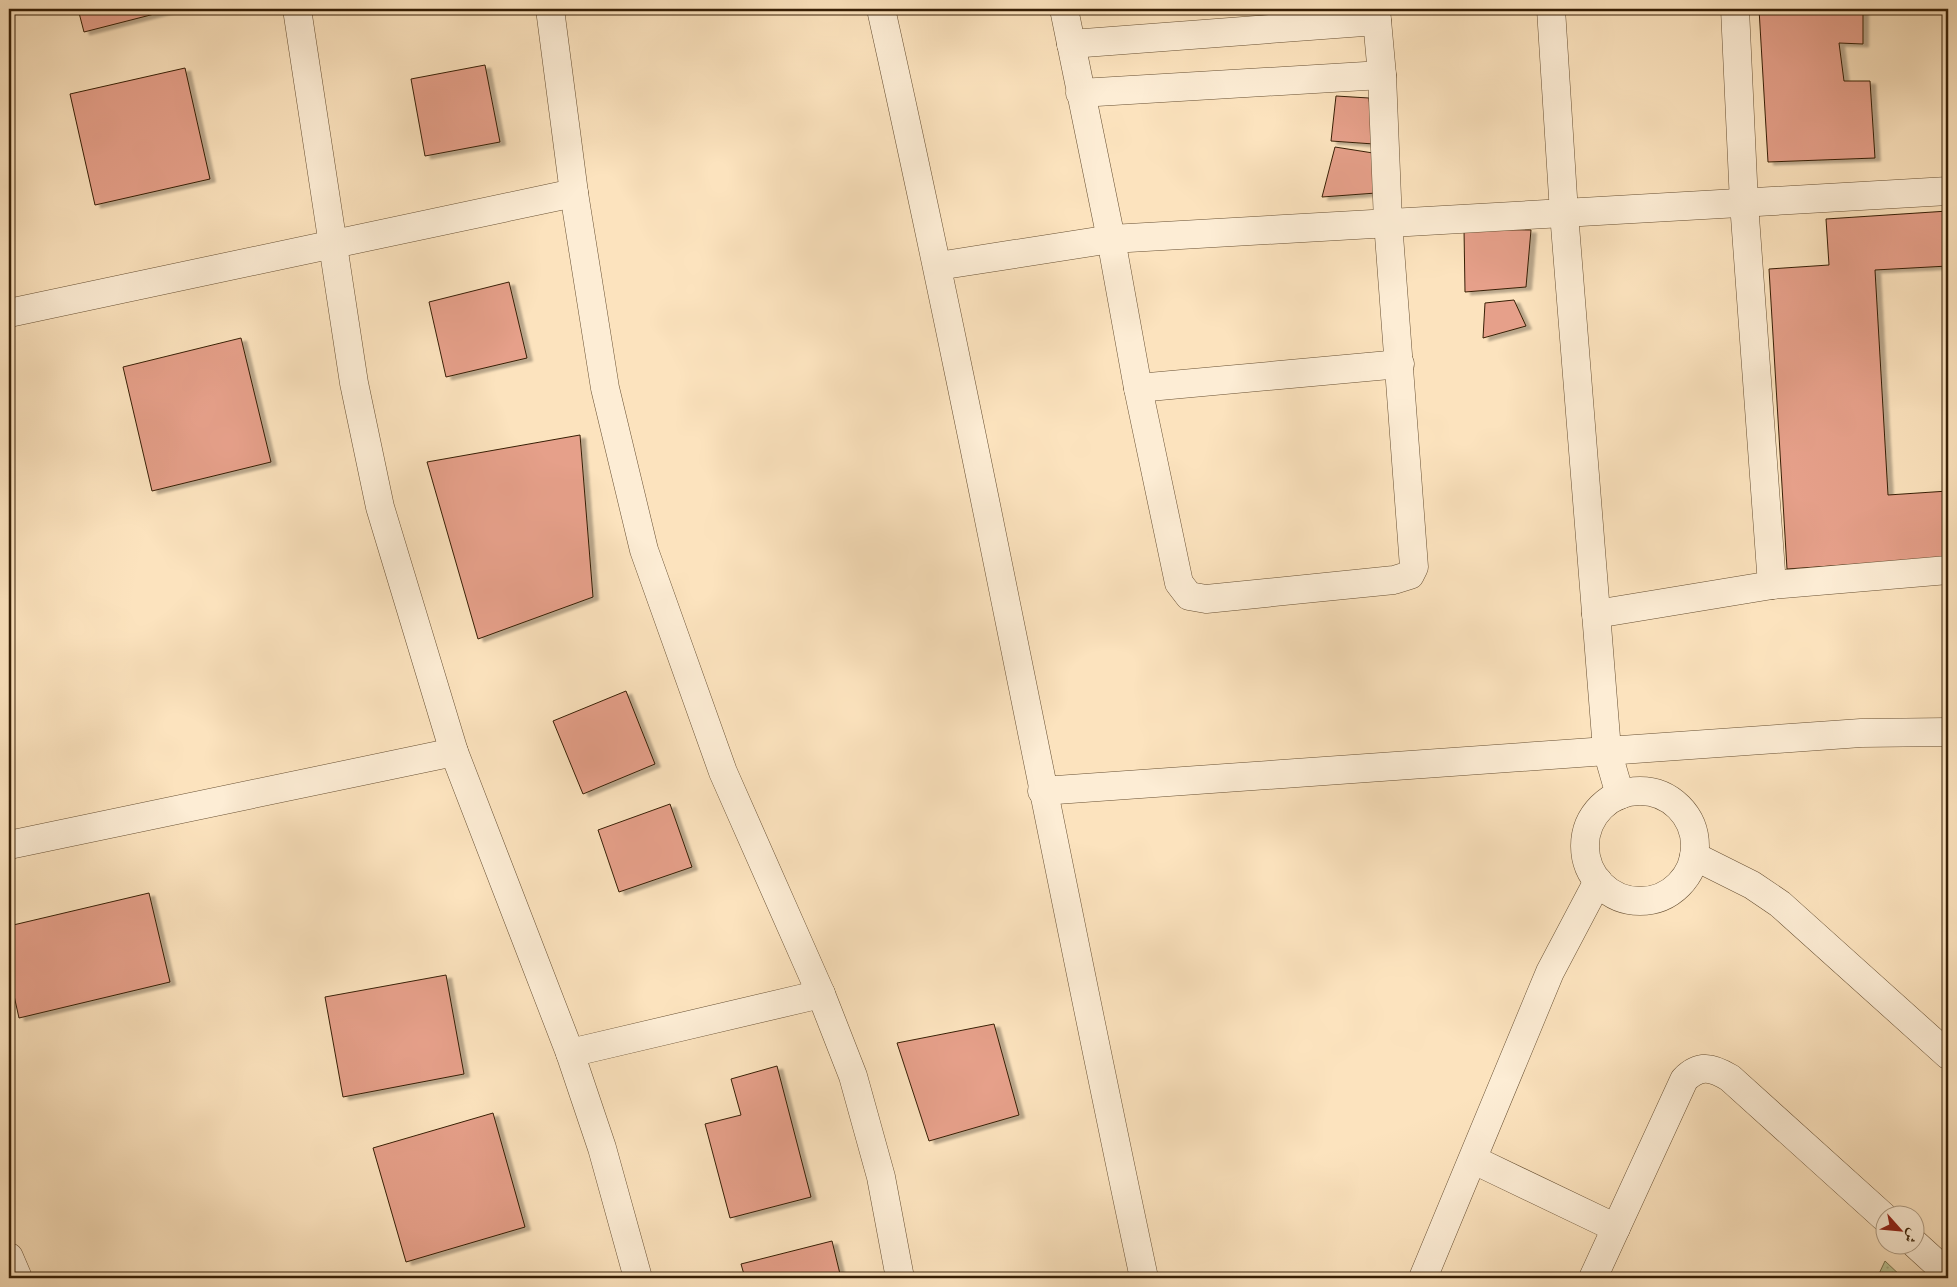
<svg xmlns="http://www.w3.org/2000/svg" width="1957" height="1287" font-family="'Old Standard TT',Amiri,serif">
<defs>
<pattern id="grass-dots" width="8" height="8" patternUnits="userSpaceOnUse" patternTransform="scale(1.25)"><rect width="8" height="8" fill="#bcc494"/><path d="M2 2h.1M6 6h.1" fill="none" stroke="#a2a87e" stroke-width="1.8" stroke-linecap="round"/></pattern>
<filter id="shadow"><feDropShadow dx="5.5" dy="3" stdDeviation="1" flood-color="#0004"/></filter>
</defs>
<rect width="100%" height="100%" fill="#fce3be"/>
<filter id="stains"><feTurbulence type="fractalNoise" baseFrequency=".004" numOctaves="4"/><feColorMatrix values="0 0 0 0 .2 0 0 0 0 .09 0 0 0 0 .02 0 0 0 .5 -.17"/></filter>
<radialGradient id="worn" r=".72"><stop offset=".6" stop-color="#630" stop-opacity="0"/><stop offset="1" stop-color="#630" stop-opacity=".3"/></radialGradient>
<polygon fill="url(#grass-dots)" stroke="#7a724c" points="1885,1261 1903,1278 1877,1278"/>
<g fill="#e6a08a" stroke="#371f05" filter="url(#shadow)">
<polygon points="78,9 174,9 84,32"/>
<polygon points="1759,9 1863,9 1863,44 1839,43 1844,81 1870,81 1875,158 1768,162"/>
<polygon points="485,65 500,142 425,156 411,79"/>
<polygon points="185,68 210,179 95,205 70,94"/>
<polygon points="1336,96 1369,98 1374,144 1331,141"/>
<polygon points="1335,147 1373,153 1376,193 1322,197"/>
<polygon points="1948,211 1948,266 1875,270 1888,495 1948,491 1948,558 1787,569 1769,269 1829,265 1826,219"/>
<polygon points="1464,229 1531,230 1526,287 1465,292"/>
<polygon points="509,282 527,358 446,377 429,302"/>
<polygon points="1514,300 1526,326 1483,338 1485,303"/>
<polygon points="241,338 271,462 152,491 123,367"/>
<polygon points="580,435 593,597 478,639 427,462"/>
<polygon points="626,691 655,764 583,794 553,721"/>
<polygon points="670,804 692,867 619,892 598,830"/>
<polygon points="149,893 170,982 19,1018 9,973 9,926"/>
<polygon points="446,975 464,1074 343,1097 325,997"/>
<polygon points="994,1024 1019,1115 929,1141 897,1043"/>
<polygon points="777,1066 811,1197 730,1218 705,1124 741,1115 731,1079"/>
<polygon points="493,1113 525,1227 406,1262 373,1148"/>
<polygon points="832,1241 841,1278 745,1278 741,1264"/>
</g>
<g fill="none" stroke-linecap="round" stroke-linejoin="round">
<defs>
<g id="minor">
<polyline points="550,9 574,193 605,388 644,550 723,772 821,994 853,1076 881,1177 900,1278"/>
<path d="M 881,9 C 975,430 1054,856 1144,1278"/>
<polyline points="1064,9 1111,239 1138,388 1179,583 1189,596 1206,599 1394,580 1410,575 1414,567 1388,222 1382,75 1376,9"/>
<polyline points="1551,9 1564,213 1607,750 1620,795"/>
<polyline points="1735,9 1744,203 1772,585"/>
<polyline points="1071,44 1377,21"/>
<polyline points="1080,93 1382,75"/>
<polyline points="938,266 1111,239 1948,191"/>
<polyline points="9,313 574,193"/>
<polyline points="1138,388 1400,364"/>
<polyline points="1596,614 1772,585 1948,570"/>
<polyline points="1042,791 1861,733 1948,732"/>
<circle cx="1640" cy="846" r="55"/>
<polyline points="9,845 454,752"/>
<polyline points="1694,856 1752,885 1780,904 1948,1055"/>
<polyline points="570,1053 821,994"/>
<polyline points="1474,1160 1616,1228"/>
<polyline points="1914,1243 1948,1274"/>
<polyline points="9,1257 18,1278"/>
<polyline points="1423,1278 1550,972 1598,881"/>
<path d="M 1593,1278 L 1684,1080 C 1699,1064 1712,1067 1730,1078 L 1884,1217"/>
</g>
<polyline id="tertiary" points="297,9 354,383 380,507 454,752 570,1053 602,1148 638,1278"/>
</defs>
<use href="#minor" stroke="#685033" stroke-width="29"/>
<use href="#tertiary" stroke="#685033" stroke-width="29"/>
<use href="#minor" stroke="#fdedd5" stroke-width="28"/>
<use href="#tertiary" stroke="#fdedd5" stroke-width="28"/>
</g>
<rect width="1957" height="1287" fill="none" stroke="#fce3be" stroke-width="30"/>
<rect x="10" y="10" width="1937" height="1267" fill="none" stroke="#371f05" stroke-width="2.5"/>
<rect x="15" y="15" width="1927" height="1257" fill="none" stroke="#371f05"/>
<g transform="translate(1900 1230) rotate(117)"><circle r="24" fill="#fdedd5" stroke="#ae9b82"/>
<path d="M0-4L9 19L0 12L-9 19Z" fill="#8f2418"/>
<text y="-8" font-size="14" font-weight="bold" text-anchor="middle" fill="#371f05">ش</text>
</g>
<rect width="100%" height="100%" filter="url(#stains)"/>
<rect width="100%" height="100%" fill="url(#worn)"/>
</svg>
